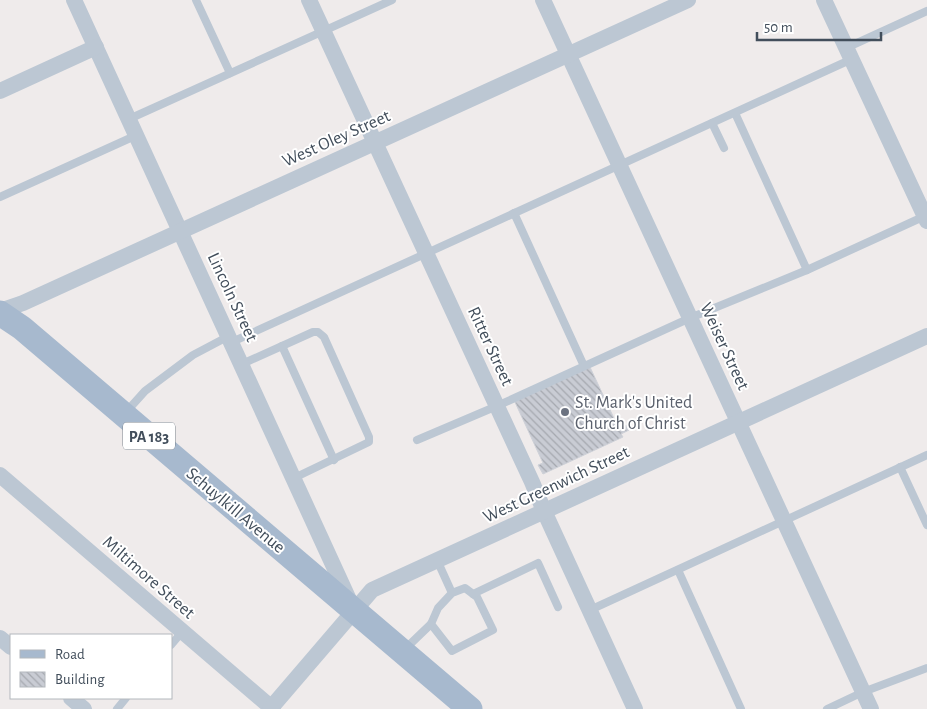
<svg xmlns="http://www.w3.org/2000/svg" width="927" height="709" font-family="'Alegreya Sans',sans-serif">
<defs>
<pattern id="building-back-hatch" width="6" height="6" patternUnits="userSpaceOnUse" patternTransform="scale(1.25)"><rect width="6" height="6" fill="#c9ccd4"/><path d="M-1 5l2 2M0 0l6 6M5-1l2 2" fill="none" stroke="#a5a8af"/></pattern>
</defs>
<rect width="100%" height="100%" fill="#efebeb"/>
<polygon fill="url(#building-back-hatch)" stroke="#ced1d8" points="589,365 619,429 629,424 631,429 621,434 623,437 543,474 538,465 543,463 514,400"/>
<g fill="none" stroke-linecap="round" stroke-linejoin="round">
<g stroke="#bcc7d3" stroke-width="8">
<polyline points="196,0 230,73"/>
<polyline points="846,48 927,11"/>
<polyline points="735,113 807,270"/>
<polyline points="129,119 392,0"/>
<polyline points="712,123 724,148"/>
<polyline points="0,197 137,135"/>
<polyline points="514,213 584,366"/>
<polyline points="232,342 852,59"/>
<polyline points="282,346 334,460"/>
<polyline points="242,364 313,332 318,332 324,337 369,437 369,442 294,478"/>
<polyline points="127,411 145,391 193,355 229,336"/>
<polyline points="417,440 497,406 690,318 807,270 925,216"/>
<polyline points="900,467 927,525"/>
<polyline points="437,560 452,593 465,588 477,597 493,630 452,651 431,624 438,608 452,593"/>
<polyline points="678,570 741,709"/>
<polyline points="473,594 538,563 558,607"/>
<polyline points="590,610 927,455"/>
<polyline points="171,645 182,632"/>
<polyline points="405,649 431,624"/>
<polyline points="117,709 126,698"/>
<polyline points="827,709 863,692 927,668"/>
</g>
<g stroke="#bcc7d3" stroke-width="16">
<polyline points="74,0 351,604"/>
<polyline points="309,0 532,482 544,511 635,709"/>
<polyline points="543,0 871,709"/>
<polyline points="824,0 927,221"/>
<polyline points="0,91 96,47"/>
<polyline points="0,311 23,303 688,0"/>
<polyline points="0,475 273,709"/>
<polyline points="0,638 11,647"/>
<polyline points="71,698 84,709"/>
<polyline points="270,709 372,590 927,336"/>
</g>
<polyline stroke="#a7b9ce" stroke-width="25" points="0,313 22,328 470,709"/>
</g>
<circle fill="#6b7280" stroke="#fff" stroke-width="2" cx="565" cy="412" r="5"/>
<g text-anchor="middle" stroke-width="4" stroke-linejoin="round" paint-order="stroke">
<rect fill="#fff" stroke="#7b838c" stroke-width="1" x="123" y="422.5" width="52" height="27" rx="4"/>
<g font-size="16" font-weight="bold" fill="#424e5b">
<text x="149" y="442">PA 183</text>
</g>
<g font-size="18" fill="#424e5b" stroke="#fff">
<text transform="translate(336 138) rotate(-24)" y="6">West Oley Street</text>
<text transform="translate(233 297) rotate(65)" y="6">Lincoln Street</text>
<text transform="translate(491 346) rotate(65)" y="6">Ritter Street</text>
<text transform="translate(725 346) rotate(65)" y="6">Weiser Street</text>
<text transform="translate(556 484) rotate(-25)" y="6">West Greenwich Street</text>
<text transform="translate(236 510) rotate(40)" y="6">Schuylkill Avenue</text>
<text transform="translate(149 577) rotate(41)" y="6">Miltimore Street</text>
</g>
<g font-size="18" fill="#5b616d" stroke="#fff" text-anchor="start">
<text x="575" y="408">St. Mark's United<tspan x="575" dy="21">Church of Christ</tspan></text>
</g>
</g>
<rect x="10" y="634" width="162" height="65" fill="#ffffff" stroke="#b3b8bd"/>
<rect x="20" y="650" width="25" height="8" fill="#a7b9ce" stroke="#b3b8bd"/>
<text x="55" y="659" font-size="15" fill="#424e5b">Road</text>
<rect x="20" y="672" width="25" height="15" fill="url(#building-back-hatch)" stroke="#b3b8bd"/>
<text x="55" y="684" font-size="15" fill="#424e5b">Building</text>
<path d="M757 32v8h124v-8" fill="none" stroke="#424e5b" stroke-width="2.5"/>
<text x="764" y="32" font-size="15" fill="#424e5b" stroke="#ffffff" stroke-width="4" paint-order="stroke">50 m</text>
</svg>
